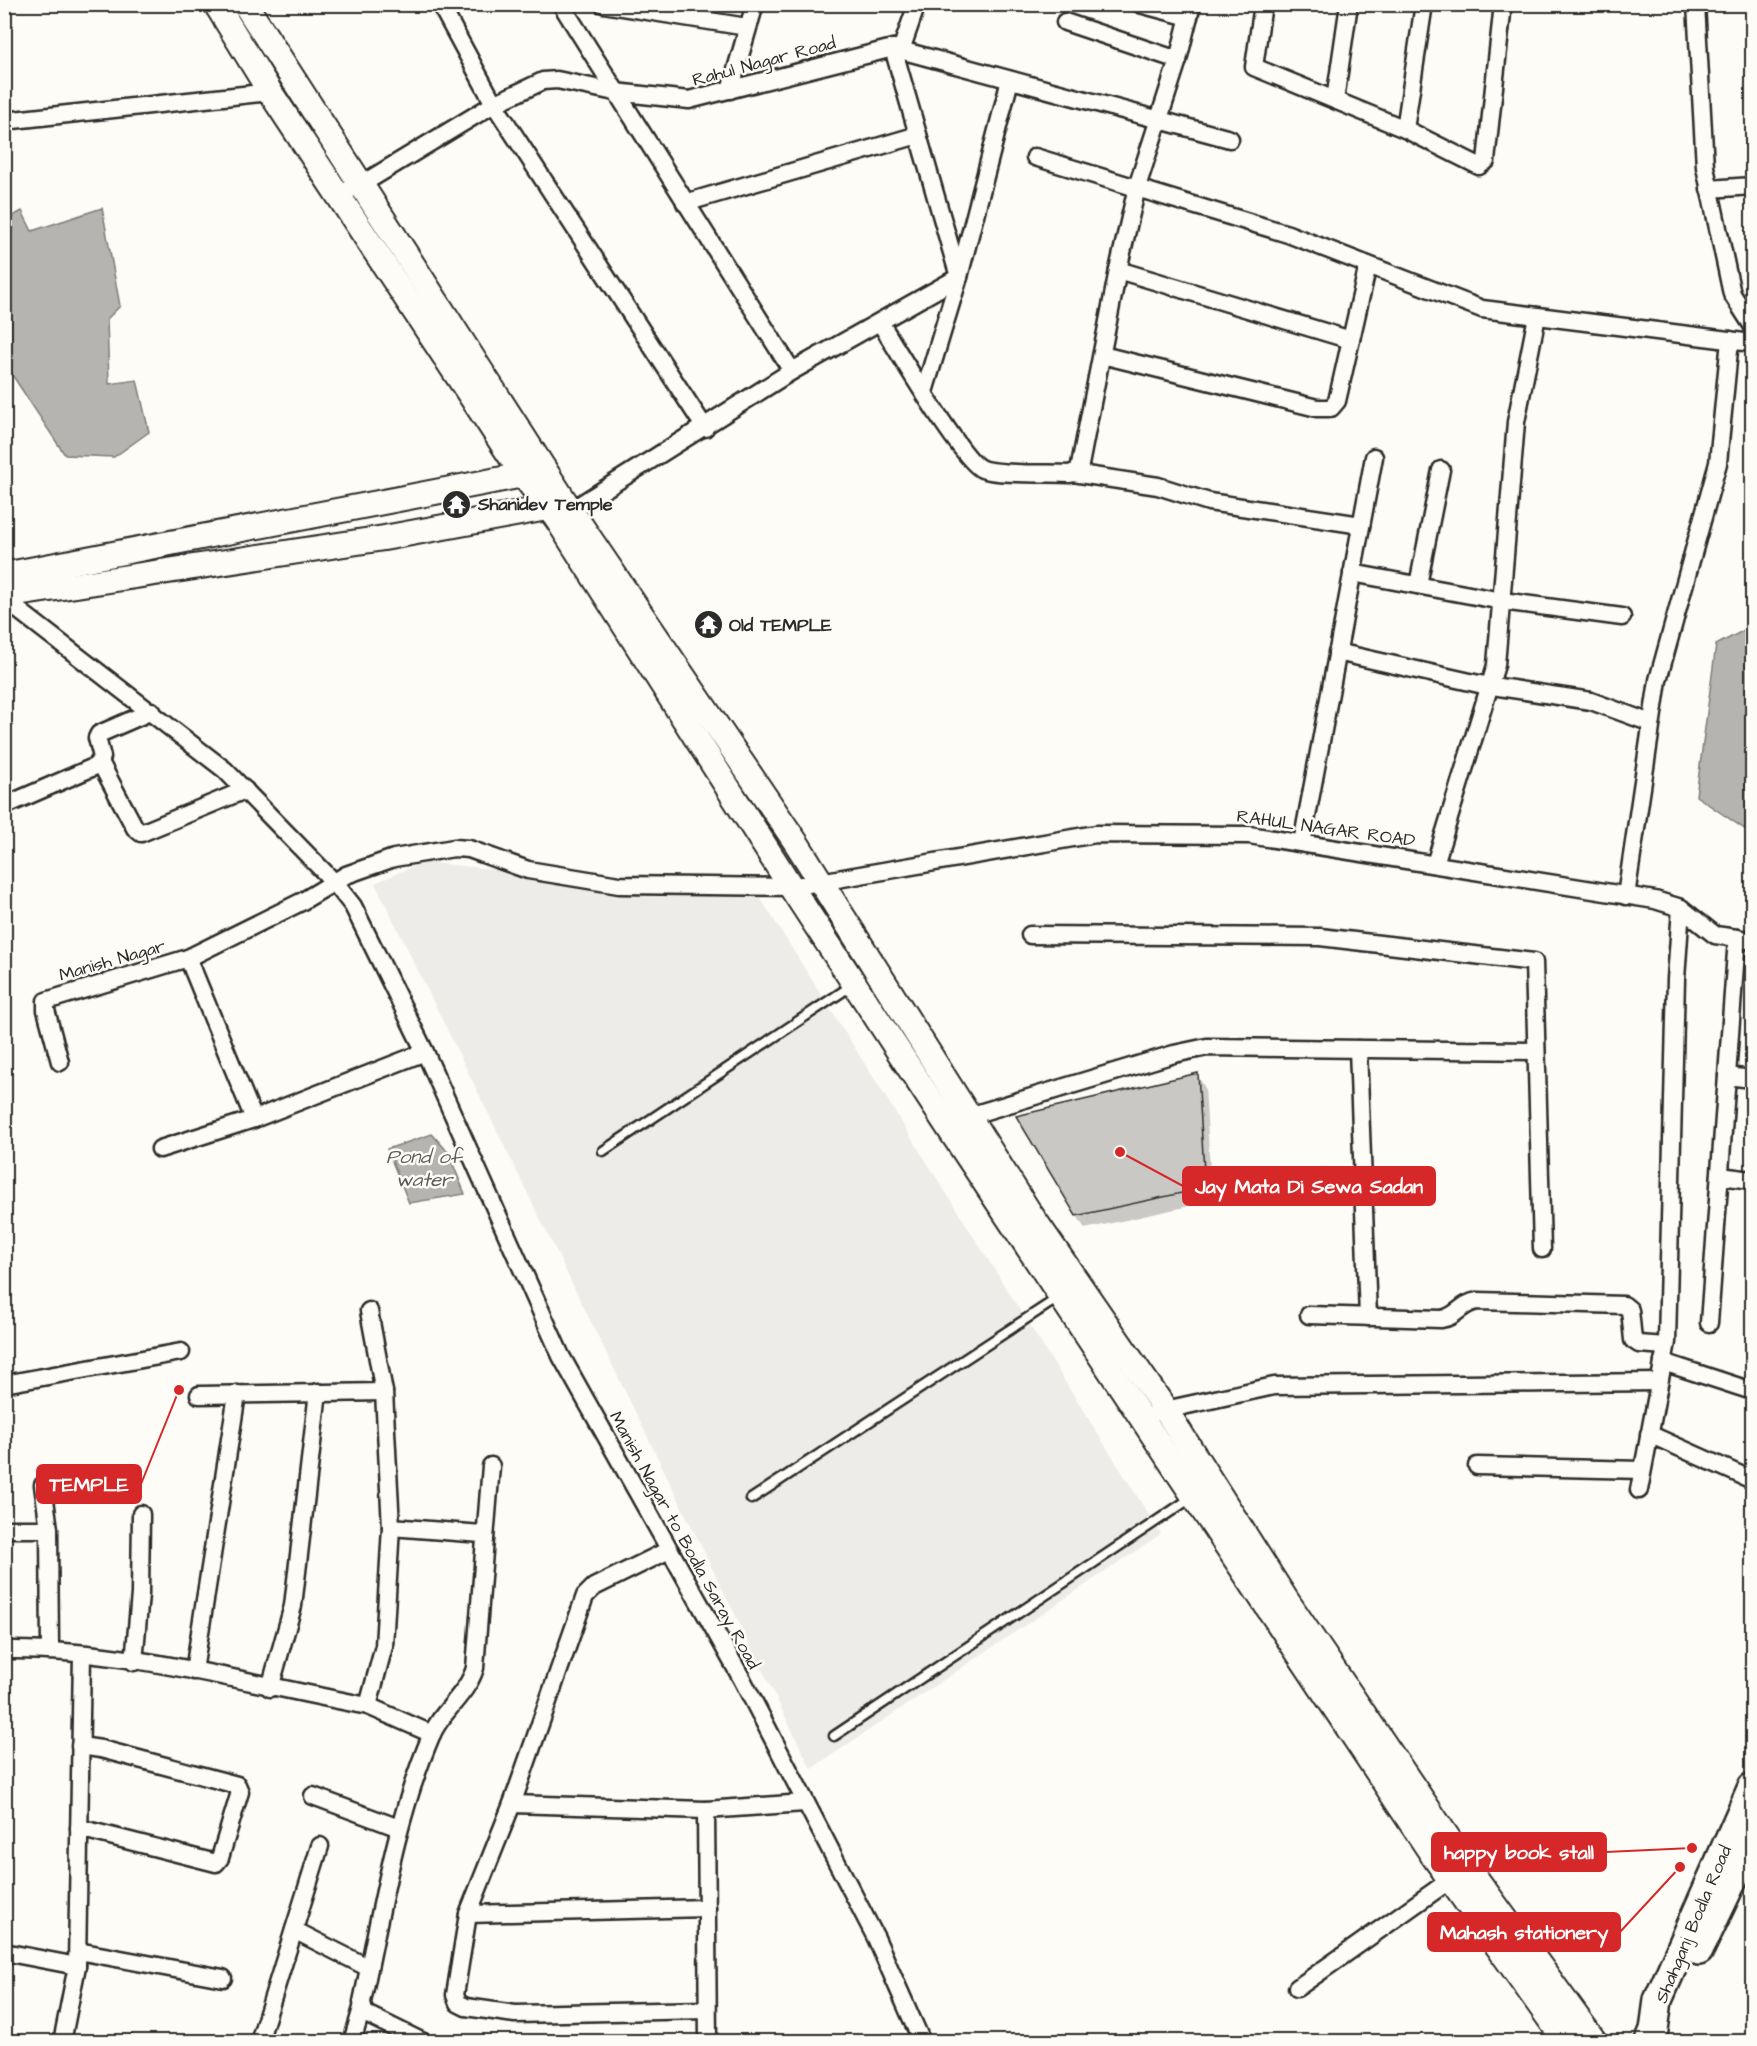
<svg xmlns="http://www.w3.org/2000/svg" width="1757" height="2046" font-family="'Architects Daughter',sans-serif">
<rect width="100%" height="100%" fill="#fdfcf7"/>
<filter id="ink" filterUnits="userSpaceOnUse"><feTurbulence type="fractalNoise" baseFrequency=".0167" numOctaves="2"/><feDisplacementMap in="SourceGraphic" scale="12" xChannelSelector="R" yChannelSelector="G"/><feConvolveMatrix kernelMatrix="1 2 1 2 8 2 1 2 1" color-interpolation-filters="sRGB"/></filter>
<g filter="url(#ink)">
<polygon fill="#edece8" points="423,862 759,896 1161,1534 811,1769 375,883"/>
<g fill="#b5b4b1" stroke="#7e7d7b" stroke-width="1.5">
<polygon points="102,208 120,306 107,319 109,384 137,380 149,432 114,457 65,455 5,364 5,220 22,211 32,231"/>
<polygon points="1752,626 1752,834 1696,796 1716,645"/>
<polygon points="432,1134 448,1152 465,1194 409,1203 387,1149"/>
</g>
<polygon fill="#0003" points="1197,1075 1205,1088 1212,1201 1085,1229 1018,1117"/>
<polygon fill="#c9c8c4" stroke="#2b2b2b" stroke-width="1.5" points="1198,1073 1205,1188 1076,1216 1016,1116"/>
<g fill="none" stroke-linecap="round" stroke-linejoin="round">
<defs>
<g id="lane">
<polyline points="603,1151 854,984"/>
<polyline points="751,1499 1058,1298"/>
<polyline points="834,1736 1191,1498"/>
</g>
<g id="street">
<polyline points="440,4 494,104 705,428"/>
<polyline points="561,4 792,371"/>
<polyline points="603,4 747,27"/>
<polyline points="1140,4 1189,17"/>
<polyline points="1263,4 1254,67 1405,129 1479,166 1486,161 1503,4"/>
<polyline points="1696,4 1705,167 1732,294 1752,325"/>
<polyline points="1065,22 1178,60"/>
<polyline points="901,50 917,4"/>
<polyline points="730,90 755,4"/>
<polyline points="1335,100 1349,4"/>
<polyline points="4,121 270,92"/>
<polyline points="1405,129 1424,4"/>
<polyline points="1035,157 1288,234 1482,309 1752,343"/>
<polyline points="1709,189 1752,186"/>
<polyline points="338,195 362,184 494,104 543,81 557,80 615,92 689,100 893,48 1230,139"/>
<polyline points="685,203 918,135"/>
<polyline points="1118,270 1351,340"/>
<path d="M 880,322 C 894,345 964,463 982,469 C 997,475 1051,473 1070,474 L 1079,470 L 1118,270 L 1137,187 L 1178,60 L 1192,4"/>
<polyline points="1102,355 1317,408 1331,408 1337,401 1368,265"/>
<polyline points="924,392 959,277 1010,80"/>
<polyline points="1073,473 1158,486 1209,502 1361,525"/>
<polyline points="562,516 792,371 959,277 893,48"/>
<polyline points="1352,573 1502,601 1622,617"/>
<polyline points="1418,585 1441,470"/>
<polyline points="4,599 225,770 334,882 353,906 425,1052 254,1119 160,1149"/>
<polyline points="1337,652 1479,684 1591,701 1651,723"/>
<polyline points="100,762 135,828 141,833 245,790"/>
<polyline points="4,806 96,766 102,757 97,738 99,734 152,711"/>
<polyline points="1302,843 1374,457"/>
<polyline points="1435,864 1496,665 1516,422 1537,316"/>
<polyline points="1626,896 1658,680 1718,463 1730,340"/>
<polyline points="1030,935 1320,937 1534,962 1542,1249"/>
<polyline points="188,958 301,902 346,875 394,858 454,848 469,849 528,870 619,885 791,887 1096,834 1249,835 1655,900 1681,908 1715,935 1737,938"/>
<polyline points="1358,1049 1368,1317"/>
<polyline points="425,1052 561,1356 742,1679 876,1938 922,2042"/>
<polyline points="60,1062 46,1010 46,1001 188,958 254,1119"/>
<polyline points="1727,1076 1752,1079"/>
<polyline points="969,1116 1174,1054 1207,1047 1536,1051"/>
<polyline points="1720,1176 1752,1180"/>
<path d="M 1309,1315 L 1441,1319 C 1457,1317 1461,1303 1478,1301 L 1624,1305 L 1630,1310 L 1633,1340 L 1639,1344 L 1666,1346"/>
<polyline points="1709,1323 1737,938 1752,941"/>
<polyline points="1663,1362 1752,1391"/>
<polyline points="4,1384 181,1352"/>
<polyline points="199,1395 384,1392"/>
<polyline points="1156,1412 1274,1386 1659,1382"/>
<polyline points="1649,1434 1752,1480"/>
<polyline points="1477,1466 1642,1470"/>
<polyline points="43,1485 49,1529 50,1649"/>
<polyline points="1639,1490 1667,1342 1676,979 1681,908"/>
<path d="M 391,1527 L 482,1534 L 485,1539 L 475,1668 C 467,1695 441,1711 431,1736 C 395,1821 381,1913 362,2002 L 364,2013 L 423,2042"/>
<polyline points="4,1529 49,1529"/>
<polyline points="485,1539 491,1466"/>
<polyline points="669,1550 594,1587 585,1596 512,1804 468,1914 455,1995 458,2003 466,2007 515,2014 707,2010"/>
<path d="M 4,1650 C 125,1648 250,1684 368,1706 L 384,1646 L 391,1527 L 384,1392 L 369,1311"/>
<polyline points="134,1662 140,1594 141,1514"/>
<polyline points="194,1671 237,1394"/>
<polyline points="270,1688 293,1606 318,1392"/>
<polyline points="368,1706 432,1734"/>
<polyline points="313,1796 399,1828"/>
<polyline points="512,1804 706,1810 804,1803"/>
<polyline points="706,1810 708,2042"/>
<polyline points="79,1828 216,1863 220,1858 240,1792 237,1785 101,1749 80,1746"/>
<polyline points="468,1914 707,1908"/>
<polyline points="294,1930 369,1968"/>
<polyline points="78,1951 223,1978"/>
<polyline points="4,1952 77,1966 82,1654"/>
<polyline points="1297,1988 1450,1880"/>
<polyline points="62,2042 77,1966"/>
<polyline points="259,2042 320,1846"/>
<polyline points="352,2042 362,2008"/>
</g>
<g id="secondary">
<polyline points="216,4 270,92 523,475 557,519 791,887 954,1136 1432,1854 1566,2042"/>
<polyline points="245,4 571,511 797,844 1029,1212 1165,1409 1285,1598 1467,1866 1595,2042"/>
<polyline points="4,575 523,475"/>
<polyline points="4,596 384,538 547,508"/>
</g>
<g id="primary">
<polyline points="1699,1951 1752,1840"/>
<polyline points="1649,2042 1654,2030 1658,2000 1752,1787"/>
</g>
</defs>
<use href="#lane" stroke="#2b2b2b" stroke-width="13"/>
<use href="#street" stroke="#2b2b2b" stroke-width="21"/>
<use href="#secondary" stroke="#2b2b2b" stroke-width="28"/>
<use href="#primary" stroke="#2b2b2b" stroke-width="32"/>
<use href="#lane" stroke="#fdfcf7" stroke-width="8"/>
<use href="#street" stroke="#fdfcf7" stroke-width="16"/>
<use href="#secondary" stroke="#fdfcf7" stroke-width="24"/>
<use href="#primary" stroke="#fdfcf7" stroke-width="27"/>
</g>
</g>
<defs>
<symbol id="temple-disc" viewBox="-11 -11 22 22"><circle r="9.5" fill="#2b2b2b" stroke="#fdfcf7"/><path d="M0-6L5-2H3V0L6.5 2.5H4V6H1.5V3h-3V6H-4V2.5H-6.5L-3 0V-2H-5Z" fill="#fff"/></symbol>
</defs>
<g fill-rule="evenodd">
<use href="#temple-disc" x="440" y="488" width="33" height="33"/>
<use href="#temple-disc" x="692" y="608" width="33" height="33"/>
</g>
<g text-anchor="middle" stroke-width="5" stroke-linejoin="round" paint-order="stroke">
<g font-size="18" fill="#2b2b2b" stroke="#fdfcf7">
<text transform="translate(764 61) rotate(-15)" y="6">Rahul Nagar Road</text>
<text transform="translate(1326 828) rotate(8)" y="6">RAHUL NAGAR ROAD</text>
<text transform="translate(112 960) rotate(-16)" y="6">Manish Nagar</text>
<text transform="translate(685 1540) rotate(61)" y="6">Manish Nagar to Bodla Saray Road</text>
<text transform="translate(1693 1924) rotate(-67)" y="6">Shahganj Bodla Road</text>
</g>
<g font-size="18" font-weight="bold" fill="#2b2b2b" stroke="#fdfcf7" text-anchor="start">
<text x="478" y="510">Shanidev Temple</text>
<text x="729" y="631">Old TEMPLE</text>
</g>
<g font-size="20" font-style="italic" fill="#5b5b5a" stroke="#fdfcf7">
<text x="424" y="1163">Pond of<tspan x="424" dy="23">water</tspan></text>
</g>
</g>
<path fill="none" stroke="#d62828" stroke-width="2" d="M1120 1152L1183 1186M179 1390L141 1484M1692 1848L1606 1852M1680 1867L1620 1932"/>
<g fill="#d62828" stroke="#fdfcf7" stroke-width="2">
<circle cx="1120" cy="1152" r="6"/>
<circle cx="179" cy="1390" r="6"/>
<circle cx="1692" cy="1848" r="6"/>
<circle cx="1680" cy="1867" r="6"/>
</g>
<g fill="#d62828" stroke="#d62828" stroke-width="2">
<rect x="1183" y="1167" width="252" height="38" rx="6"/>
<rect x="37" y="1465" width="104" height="38" rx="6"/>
<rect x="1432" y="1833" width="174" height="38" rx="6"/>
<rect x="1428" y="1913" width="192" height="38" rx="6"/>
</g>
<g font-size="20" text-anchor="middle" font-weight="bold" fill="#fff">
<text x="1309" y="1193">Jay Mata Di Sewa Sadan</text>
<text x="89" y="1491">TEMPLE</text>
<text x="1519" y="1859">happy book stall</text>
<text x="1524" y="1939">Mahash stationery</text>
</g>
<rect width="1757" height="2046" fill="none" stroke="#fdfcf7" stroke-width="24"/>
<rect x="12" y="12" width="1733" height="2022" fill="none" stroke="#2b2b2b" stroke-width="2" filter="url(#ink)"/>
</svg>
